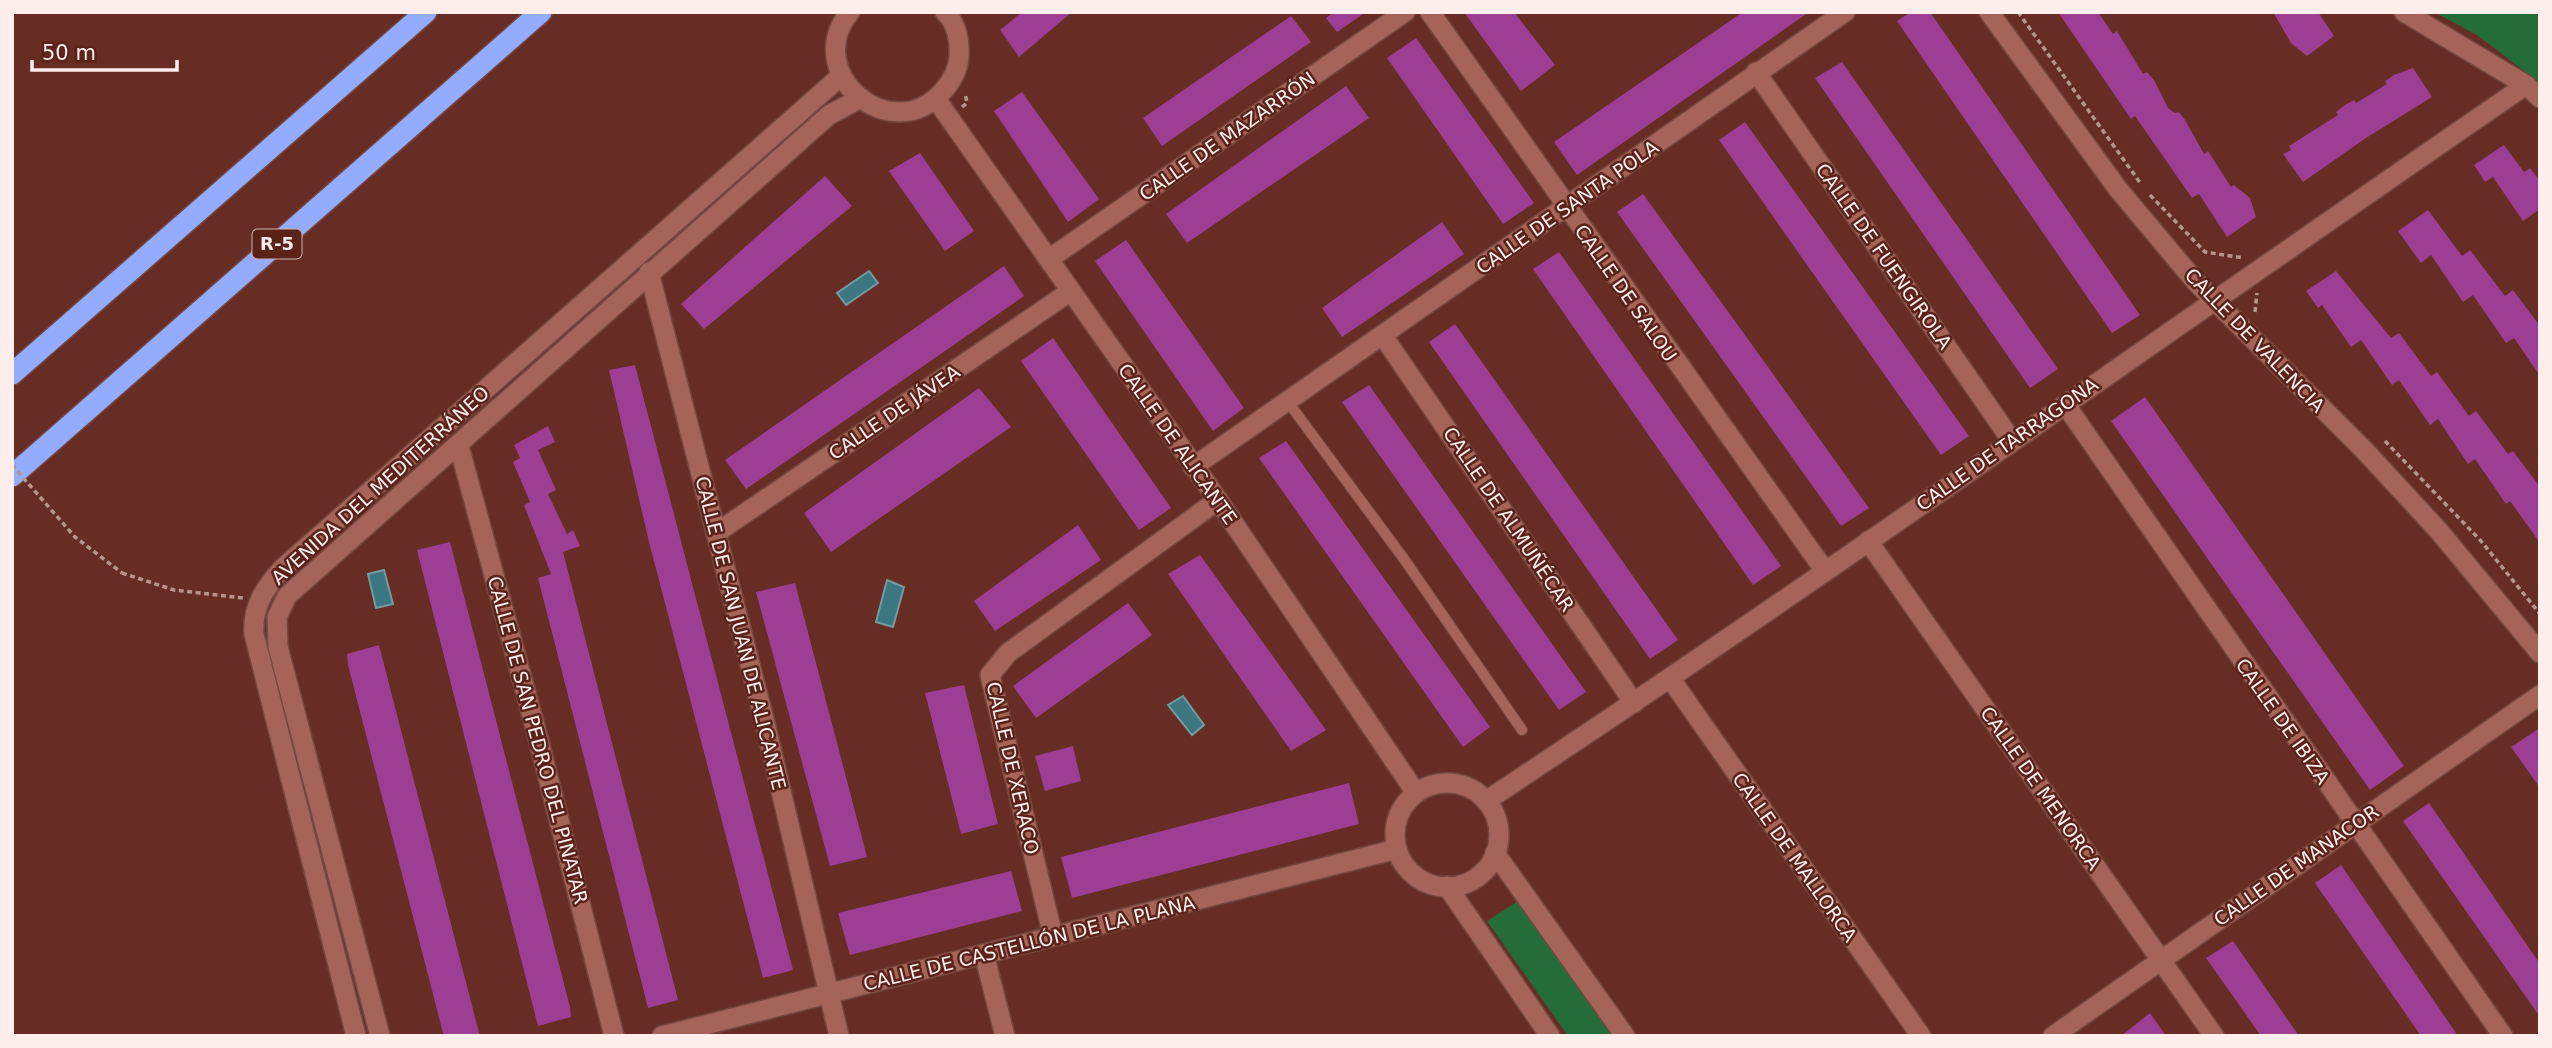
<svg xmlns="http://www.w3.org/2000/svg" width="2552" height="1048" font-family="'DejaVu Sans',sans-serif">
<rect width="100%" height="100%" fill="#672d24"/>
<g fill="#246d3b">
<polygon points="2434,12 2540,12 2540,83 2477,35"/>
<polygon points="1520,900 1613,1036 1568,1036 1487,921"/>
</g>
<g fill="#3a7781" stroke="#749ba1" stroke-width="2">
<polygon points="869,271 878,283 846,305 837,293"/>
<polygon points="384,570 393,604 376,608 368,574"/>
<polygon points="887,580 904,587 893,627 876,622"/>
<polygon points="1183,696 1204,725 1192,735 1168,705"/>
</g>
<g fill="#9b3e94">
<polygon points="1022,12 1072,12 1019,57 1000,30"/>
<polygon points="1334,12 1366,12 1337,32 1326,18"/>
<polygon points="1464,12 1514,12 1555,65 1521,91"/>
<polygon points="1743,12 1809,12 1577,175 1554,142"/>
<polygon points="1911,12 1930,12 2140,315 2112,333 1897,21"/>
<polygon points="2058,12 2098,12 2113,34 2117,31 2143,74 2147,72 2154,80 2168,108 2175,113 2179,112 2185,120 2204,154 2208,151 2231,187 2234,185 2250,198 2256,217 2227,237 2199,194 2192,198 2135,116 2131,119"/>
<polygon points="2273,12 2318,12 2334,36 2307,56 2291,43"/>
<polygon points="1291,16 1311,42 1162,146 1143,118"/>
<polygon points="1416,38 1534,203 1503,224 1387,58"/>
<polygon points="1842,62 2058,369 2030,388 1815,78"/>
<polygon points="2413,68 2432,97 2366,138 2303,182 2283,154 2291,150 2289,146 2338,115 2336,112 2345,105 2354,100 2356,103 2387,84 2385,81 2394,75"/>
<polygon points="1346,86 1369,118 1187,243 1166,214"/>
<polygon points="1022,92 1099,199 1068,222 994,111"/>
<polygon points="1745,122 1969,436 1941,455 1719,140"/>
<polygon points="2504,145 2524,172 2530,168 2540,181 2540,209 2523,221 2493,177 2485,182 2474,165"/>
<polygon points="920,153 974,231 945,251 889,171"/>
<polygon points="825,176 852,206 704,329 681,304"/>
<polygon points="1643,194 1763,360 1869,508 1841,526 1617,212"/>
<polygon points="2428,210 2462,256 2470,250 2505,296 2513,290 2540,326 2540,376 2514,338 2506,343 2473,295 2463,302 2431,255 2421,263 2398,231"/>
<polygon points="1442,222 1464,254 1342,337 1322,308"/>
<polygon points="1126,240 1244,408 1213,431 1095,261"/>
<polygon points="1559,252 1781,566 1753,585 1533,269"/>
<polygon points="1004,266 1024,296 746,489 725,460"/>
<polygon points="2336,271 2391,338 2399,333 2431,376 2437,372 2469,416 2476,411 2508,454 2513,451 2540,487 2540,543 2510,501 2506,504 2475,459 2468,464 2438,419 2430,425 2399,380 2392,385 2361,340 2351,347 2322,305 2318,308 2306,291"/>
<polygon points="1455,324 1678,640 1650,659 1429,342"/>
<polygon points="1053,338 1171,508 1139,530 1021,361"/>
<polygon points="635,365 793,970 763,978 649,542 609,370"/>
<polygon points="1369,385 1586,692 1559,710 1342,402"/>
<polygon points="979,388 1011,427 831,552 804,513"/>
<polygon points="2145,397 2404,766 2370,790 2111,421"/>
<polygon points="548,426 555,442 538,450 556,490 548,494 567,534 573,530 580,546 563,552 678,1000 648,1008 538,578 551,574 524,505 530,502 513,462 520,458 514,445"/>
<polygon points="1286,441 1490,727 1463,747 1259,458"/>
<polygon points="1078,525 1101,560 995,631 974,601"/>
<polygon points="450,542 570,1007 571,1017 538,1026 417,550"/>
<polygon points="1200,555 1326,730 1291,751 1168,574"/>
<polygon points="795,583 867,857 830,866 756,592"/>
<polygon points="1128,603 1152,635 1036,718 1013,686"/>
<polygon points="379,645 470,998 480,1036 444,1036 442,1029 348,665 347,654"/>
<polygon points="964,685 998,824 961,834 925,693"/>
<polygon points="2540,728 2540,788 2511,747"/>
<polygon points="1073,746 1081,781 1045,791 1035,756"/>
<polygon points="1349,783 1359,824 1072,898 1061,857"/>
<polygon points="2429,803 2540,964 2540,1017 2403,821"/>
<polygon points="2341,865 2458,1036 2421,1036 2315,883"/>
<polygon points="1011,871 1022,911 850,955 838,913"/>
<polygon points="2233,941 2299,1036 2261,1036 2206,958"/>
<polygon points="2150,1013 2166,1036 2121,1036"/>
</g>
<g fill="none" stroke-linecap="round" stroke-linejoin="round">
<defs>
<polyline id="service" points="1288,402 1404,559 1522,730"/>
<g id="minor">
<polyline points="1430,12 1825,571"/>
<polyline points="2404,12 2526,85 2540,98"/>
<polyline points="1756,72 2012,441"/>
<polyline points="1049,259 1405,12"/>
<polyline points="649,272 765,723 829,994"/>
<polyline points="1383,336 1634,703"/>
<polyline points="2065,404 2503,1036"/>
<polyline points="459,446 537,734 614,1036"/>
<polyline points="1193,467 1845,12"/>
<polyline points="716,533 1071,291"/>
<polyline points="1868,541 2214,1036"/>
<polyline points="1670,678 1921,1036"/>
<path d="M 1486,801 C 1837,569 2179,323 2526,85"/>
<polyline points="1053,936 990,675 1008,653 1218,500"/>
<polyline points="984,954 1005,1036"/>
<polyline points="662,1036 1397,849"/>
<polyline points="2053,1036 2540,695"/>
</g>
<g id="tertiary">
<path d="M 850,12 C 800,72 891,150 943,91 C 951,82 958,70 959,57 C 960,42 957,23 945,12"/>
<polyline points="1989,12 2118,189 2195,281 2365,451 2438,530 2540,653"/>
<polyline points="936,99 1218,500 1416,793"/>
<circle cx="1447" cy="835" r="52"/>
<polyline points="1495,853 1625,1036"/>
<polyline points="1447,886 1550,1036"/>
<polyline points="829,994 839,1036"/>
<path d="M 356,1036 L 254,634 C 252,607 265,587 283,568 L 841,76"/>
<polyline points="380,1036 278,647 277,617 287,596 829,115 859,99"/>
</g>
<g id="motorway">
<polyline points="12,374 426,12"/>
<polyline points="12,476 541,12"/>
</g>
</defs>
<use href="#service" stroke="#754741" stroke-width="12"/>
<use href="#minor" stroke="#754741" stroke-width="22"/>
<use href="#tertiary" stroke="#754741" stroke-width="22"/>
<use href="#motorway" stroke="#754741" stroke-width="24"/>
<g stroke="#b7948e" stroke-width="3.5" stroke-dasharray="5 3.5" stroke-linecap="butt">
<polyline points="2018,12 2141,184"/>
<polyline points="962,107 967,103 965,93"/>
<polyline points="2150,195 2205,252 2244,258"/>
<polyline points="2255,312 2257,293"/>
<polyline points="2385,441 2481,541 2540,614"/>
<polyline points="122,573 174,590 243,598"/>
</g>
<use href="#service" stroke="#a46459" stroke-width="10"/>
<use href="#minor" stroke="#a46459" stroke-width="19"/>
<use href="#tertiary" stroke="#a46459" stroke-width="19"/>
<use href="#motorway" stroke="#93acfe" stroke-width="21"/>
<polyline stroke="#b7948e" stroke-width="3.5" stroke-dasharray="5 3.5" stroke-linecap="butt" points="12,465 75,537 122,573"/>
</g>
<g text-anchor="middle" stroke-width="5" stroke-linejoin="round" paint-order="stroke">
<rect fill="#5b221a" stroke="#ccb1ac" stroke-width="2" x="252.5" y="229.5" width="49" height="29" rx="5"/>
<g font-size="18" font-weight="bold" fill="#fdeeeb">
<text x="277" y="250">R-5</text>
</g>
<g font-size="19" fill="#fdeeeb" stroke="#5b221a">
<text transform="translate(1227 136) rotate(-35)" y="7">CALLE DE MAZARRÓN</text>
<text transform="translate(1567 207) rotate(-35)" y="7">CALLE DE SANTA POLA</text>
<text transform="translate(1884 256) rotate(55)" y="7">CALLE DE FUENGIROLA</text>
<text transform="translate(1626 293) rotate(55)" y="7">CALLE DE SALOU</text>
<text transform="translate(2255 340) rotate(46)" y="7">CALLE DE VALENCIA</text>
<text transform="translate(894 412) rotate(-34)" y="7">CALLE DE JÁVEA</text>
<text transform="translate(1178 444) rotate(55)" y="7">CALLE DE ALICANTE</text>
<text transform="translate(2007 444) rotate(-35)" y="7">CALLE DE TARRAGONA</text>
<text transform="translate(380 485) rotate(-42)" y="7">AVENIDA DEL MEDITERRÁNEO</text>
<text transform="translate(1509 519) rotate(56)" y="7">CALLE DE ALMUÑÉCAR</text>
<text transform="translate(741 633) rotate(76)" y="7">CALLE DE SAN JUAN DE ALICANTE</text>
<text transform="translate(2283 721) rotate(55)" y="7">CALLE DE IBIZA</text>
<text transform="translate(538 740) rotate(75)" y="7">CALLE DE SAN PEDRO DEL PINATAR</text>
<text transform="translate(1013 768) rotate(77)" y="7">CALLE DE XERACO</text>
<text transform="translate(2041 788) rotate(55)" y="7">CALLE DE MENORCA</text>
<text transform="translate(1795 857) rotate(55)" y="7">CALLE DE MALLORCA</text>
<text transform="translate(2296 865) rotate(-35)" y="7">CALLE DE MANACOR</text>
<text transform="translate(1029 943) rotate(-14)" y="7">CALLE DE CASTELLÓN DE LA PLANA</text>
</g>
</g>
<rect width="2552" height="1048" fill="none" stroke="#fdeeeb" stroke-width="28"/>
<path d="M32 60v10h145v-10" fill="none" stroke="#fdeeeb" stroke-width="3.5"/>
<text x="42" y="60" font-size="21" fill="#fdeeeb" stroke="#5b221a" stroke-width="5" paint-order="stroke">50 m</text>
</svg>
